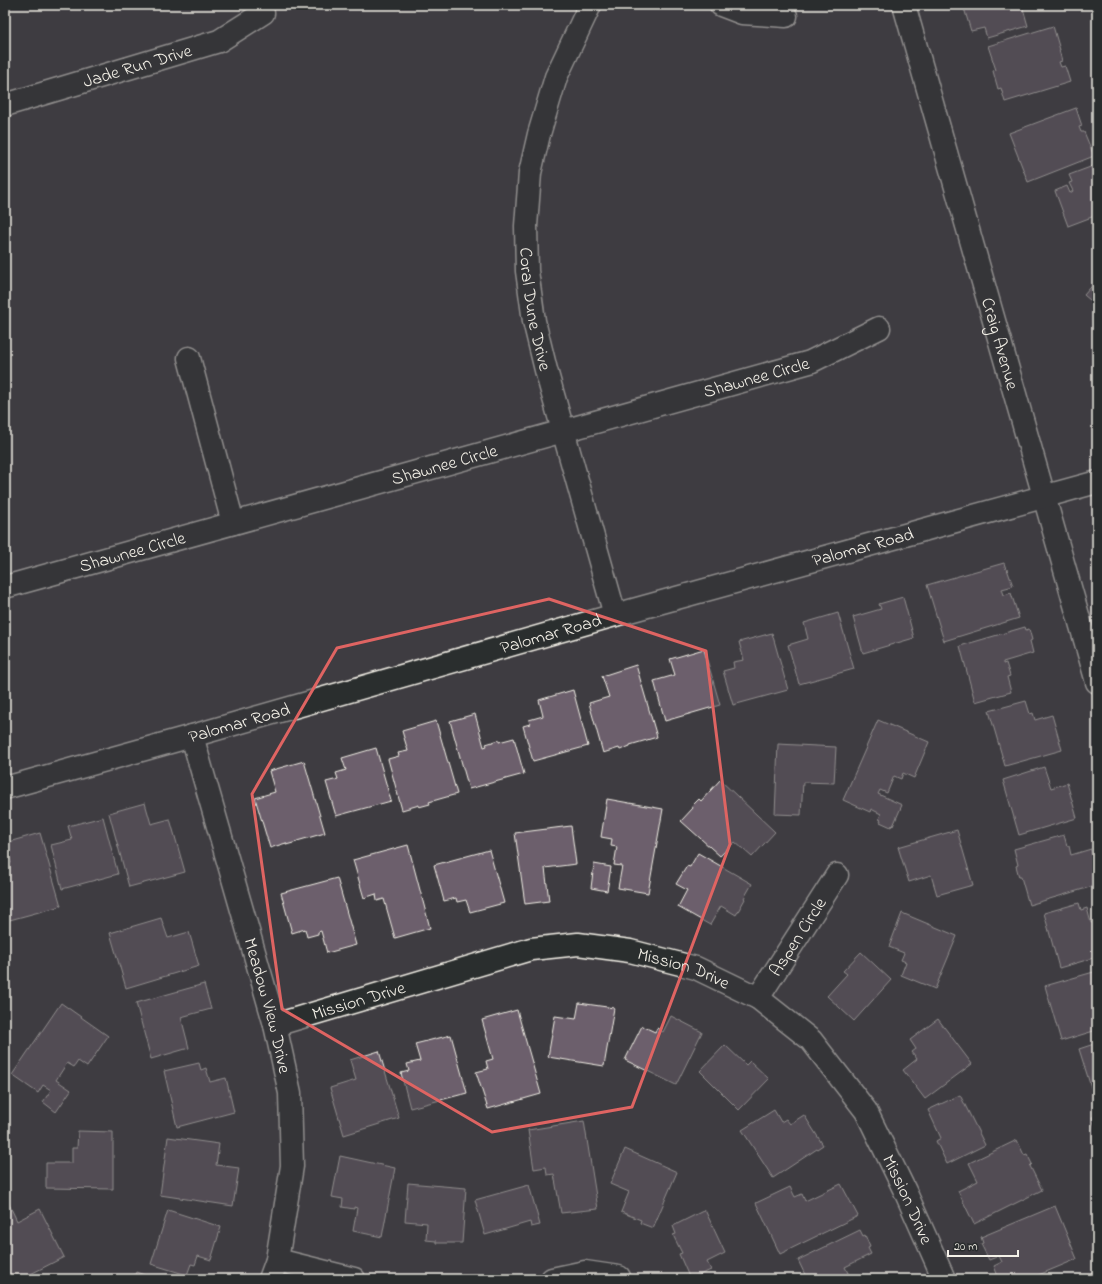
<svg xmlns="http://www.w3.org/2000/svg" width="1102" height="1284" font-family="'Indie Flower',sans-serif">
<rect width="100%" height="100%" fill="#3e3c41"/>
<filter id="ink" filterUnits="userSpaceOnUse"><feTurbulence type="fractalNoise" baseFrequency=".025" numOctaves="2"/><feDisplacementMap in="SourceGraphic" scale="8" xChannelSelector="R" yChannelSelector="G"/><feConvolveMatrix kernelMatrix="1 2 1 2 8 2 1 2 1" color-interpolation-filters="sRGB"/></filter>
<g filter="url(#ink)">
<g fill="#6c5f6c" stroke="#f4f1e8">
<polygon points="963,5 1022,5 1028,26 987,38 984,28 971,31"/>
<polygon points="1053,26 1060,50 1059,50 1062,61 1059,62 1061,67 1065,66 1070,82 1005,102 1001,88 998,89 993,71 996,70 988,46"/>
<polygon points="1076,108 1082,126 1079,127 1081,132 1084,132 1094,156 1028,182 1009,133"/>
<polygon points="1093,166 1097,176 1097,215 1068,226 1055,191 1067,186 1070,193 1073,191 1069,183 1072,182 1069,175"/>
<polygon points="1097,280 1097,306 1084,295"/>
<polygon points="1004,563 1006,569 1007,569 1013,586 1002,589 1004,595 1011,593 1019,618 944,641 927,585"/>
<polygon points="903,597 914,638 863,653 853,617 881,609 879,604"/>
<polygon points="838,613 854,669 799,684 788,645 808,639 804,623"/>
<polygon points="1025,627 1026,630 1029,629 1032,640 1030,641 1033,653 1003,662 1003,664 1006,663 1010,676 1007,677 1011,692 975,702 960,646"/>
<polygon points="772,633 788,690 733,705 723,671 734,668 733,662 744,660 739,642"/>
<polygon points="704,649 720,705 665,721 654,681 675,675 670,659"/>
<polygon points="636,665 657,737 630,745 630,746 620,750 619,748 603,753 589,703 609,697 602,676"/>
<polygon points="573,690 588,746 533,761 523,726 530,724 529,720 543,716 539,700"/>
<polygon points="1026,701 1030,714 1033,713 1035,720 1052,715 1062,750 1005,766 989,711"/>
<polygon points="475,714 484,747 487,746 486,744 499,740 499,742 514,738 524,774 469,789 450,721"/>
<polygon points="878,720 929,742 914,778 903,773 901,779 894,776 887,793 880,790 878,794 902,805 893,826 892,825 891,827 880,822 881,820 879,819 881,814 871,809 870,812 843,800"/>
<polygon points="436,721 457,794 429,802 430,804 419,807 419,805 402,810 388,759 399,756 398,753 408,751 402,731"/>
<polygon points="778,744 836,747 834,783 803,782 801,815 775,814"/>
<polygon points="376,748 391,801 336,816 326,782 338,779 336,773 346,770 342,758"/>
<polygon points="304,761 325,833 297,841 297,842 286,845 286,843 270,848 255,798 275,792 269,771"/>
<polygon points="1044,767 1051,788 1067,783 1077,818 1019,835 1003,780"/>
<polygon points="720,780 775,832 752,857 735,842 720,856 681,821 693,808 692,806 699,799 701,801"/>
<polygon points="607,799 663,809 648,893 618,888 622,866 614,865 617,847 611,846 612,839 601,837"/>
<polygon points="145,803 151,824 170,819 185,872 129,887 109,813"/>
<polygon points="103,817 118,874 62,889 51,845 72,840 68,826"/>
<polygon points="571,826 576,864 545,868 549,901 525,904 515,833"/>
<polygon points="957,830 973,885 937,895 931,875 909,882 898,847"/>
<polygon points="40,833 61,906 6,921 5,865 11,863 5,843"/>
<polygon points="1064,835 1067,846 1069,846 1071,855 1091,849 1097,872 1097,885 1029,905 1021,877 1019,877 1016,866 1018,865 1014,849"/>
<polygon points="408,845 430,928 395,938 384,899 377,901 376,894 364,898 353,860"/>
<polygon points="489,850 504,903 470,912 466,900 457,902 456,898 444,901 434,865"/>
<polygon points="698,853 752,884 744,898 745,899 736,915 721,906 710,925 678,907 687,890 676,884 687,866 690,867"/>
<polygon points="594,864 611,867 607,891 591,888"/>
<polygon points="337,878 356,945 327,953 321,931 318,932 318,934 307,937 305,929 292,933 281,893"/>
<polygon points="1079,903 1081,910 1087,908 1091,923 1097,921 1097,957 1059,968 1044,913"/>
<polygon points="902,913 957,936 935,989 901,975 906,962 901,960 904,953 889,947"/>
<polygon points="161,918 168,938 189,932 199,966 126,988 110,933"/>
<polygon points="861,952 891,980 854,1021 827,996 847,974 843,971"/>
<polygon points="1097,971 1097,1030 1061,1041 1045,986"/>
<polygon points="204,984 211,1009 181,1017 189,1048 151,1059 136,1003"/>
<polygon points="61,1003 108,1036 87,1067 78,1061 74,1067 67,1063 56,1080 71,1090 56,1112 43,1102 51,1090 43,1085 38,1093 12,1075"/>
<polygon points="579,1003 614,1008 604,1066 548,1057 555,1016 576,1019"/>
<polygon points="517,1010 541,1094 488,1109 476,1072 488,1069 486,1061 493,1059 482,1020"/>
<polygon points="671,1016 702,1032 676,1085 625,1060 642,1026 655,1032 657,1028 663,1032"/>
<polygon points="938,1019 972,1064 925,1099 903,1070 917,1059 912,1052 916,1049 910,1040"/>
<polygon points="451,1035 467,1093 410,1108 401,1073 409,1071 407,1064 420,1061 415,1044"/>
<polygon points="1097,1043 1097,1102 1096,1103 1079,1049"/>
<polygon points="725,1045 746,1065 750,1061 769,1079 739,1110 700,1071"/>
<polygon points="379,1051 399,1118 344,1135 330,1088 356,1080 350,1060"/>
<polygon points="199,1063 201,1070 206,1068 210,1082 226,1078 234,1112 177,1127 164,1071"/>
<polygon points="960,1095 985,1145 947,1164 936,1141 941,1138 928,1110"/>
<polygon points="774,1110 781,1122 786,1119 790,1124 804,1115 823,1145 773,1178 742,1130"/>
<polygon points="1097,1116 1097,1134 1092,1117"/>
<polygon points="584,1121 598,1209 561,1213 554,1174 547,1175 546,1167 534,1169 528,1130"/>
<polygon points="78,1131 113,1132 113,1189 46,1188 46,1163 72,1163 72,1148 77,1148"/>
<polygon points="168,1137 219,1144 216,1165 239,1168 233,1206 160,1195"/>
<polygon points="1017,1140 1024,1155 1027,1154 1032,1164 1030,1166 1042,1190 974,1224 958,1191 978,1181 969,1163"/>
<polygon points="625,1149 677,1172 653,1228 640,1223 641,1220 621,1212 629,1192 610,1184"/>
<polygon points="340,1156 395,1168 382,1237 353,1231 357,1208 354,1207 354,1209 342,1207 343,1199 332,1197"/>
<polygon points="408,1183 466,1188 462,1243 436,1243 436,1241 426,1240 427,1223 405,1221"/>
<polygon points="841,1184 858,1216 780,1254 756,1203 790,1187 795,1197 802,1194 805,1201"/>
<polygon points="529,1185 540,1225 531,1227 530,1222 485,1235 475,1200"/>
<polygon points="8,1202 17,1221 40,1209 64,1257 21,1279 11,1279 5,1267 5,1203"/>
<polygon points="1055,1206 1077,1259 1029,1279 999,1279 994,1266 1002,1262 999,1256 989,1260 981,1244 983,1243 981,1237"/>
<polygon points="168,1210 221,1227 211,1260 198,1256 195,1265 191,1264 187,1275 151,1264"/>
<polygon points="705,1210 725,1253 707,1262 711,1270 690,1279 679,1254 682,1253 673,1235 676,1234 673,1226"/>
<polygon points="860,1230 863,1236 865,1235 870,1247 868,1248 871,1254 845,1267 851,1279 807,1279 798,1260"/>
<polygon points="136,1272 156,1279 133,1279"/>
<polygon points="741,1276 742,1279 729,1279"/>
</g>
<g fill="none" stroke-linecap="round" stroke-linejoin="round">
<defs>
<g id="minor">
<path id="s1" d="M 590,5 L 556,77 L 539,134 L 530,173 L 526,226 L 527,271 L 534,321 L 546,370 L 615,615"/>
<polyline points="721,5 742,13 786,16"/>
<path id="s2" d="M 5,105 L 219,41 L 263,13"/>
<polyline points="189,358 233,523"/>
<path id="s3" d="M 5,587 L 810,362 L 879,328"/>
<path id="s4" d="M 192,736 L 275,1025 L 290,1093 L 292,1166 L 277,1260 L 270,1279"/>
<path id="s5" d="M 758,998 L 837,875"/>
<path id="s6" d="M 275,1025 L 531,949 L 578,944 L 630,951 L 696,968 L 758,998 L 811,1040 L 866,1111 L 905,1191 L 944,1279"/>
<polyline points="277,1260 354,1279"/>
<polyline points="552,1279 585,1272 619,1277 619,1279"/>
</g>
<g id="tertiary">
<path id="s7" d="M 904,5 L 1097,682"/>
<path id="s8" d="M 5,788 L 192,736 L 615,615 L 1097,482"/>
</g>
</defs>
<use href="#minor" stroke="#f4f1e8" stroke-width="25"/>
<use href="#tertiary" stroke="#f4f1e8" stroke-width="25"/>
<use href="#minor" stroke="#2a2d2e" stroke-width="22"/>
<use href="#tertiary" stroke="#2a2d2e" stroke-width="22"/>
</g>
</g>
<path d="M0 0H1102V1284H0ZM 549,599 L 706,651 L 730,844 L 632,1107 L 492,1132 L 282,1009 L 252,794 L 337,648 Z" fill="#3e3c41" fill-opacity=".55" fill-rule="evenodd"/>
<path fill="none" stroke="#df6462" stroke-width="3" stroke-linejoin="round" d="M 549,599 L 706,651 L 730,844 L 632,1107 L 492,1132 L 282,1009 L 252,794 L 337,648 Z"/>
<g text-anchor="middle" stroke-width="4" stroke-linejoin="round" paint-order="stroke">
<g font-size="18" fill="#f4f1e8" stroke="#2a2d2e">
<text dy="6" stroke="none"><textPath href="#s2" startOffset="138">Jade Run Drive</textPath></text>
<text dy="6" stroke="none"><textPath href="#s1" startOffset="316">Coral Dune Drive</textPath></text>
<text dy="6" stroke="none"><textPath href="#s7" startOffset="352">Craig Avenue</textPath></text>
<text dy="6" stroke="none"><textPath href="#s3" startOffset="780">Shawnee Circle</textPath></text>
<text dy="6" stroke="none"><textPath href="#s3" startOffset="456">Shawnee Circle</textPath></text>
<text dy="6" stroke="none"><textPath href="#s8" startOffset="891">Palomar Road</textPath></text>
<text dy="6" stroke="none"><textPath href="#s3" startOffset="132">Shawnee Circle</textPath></text>
<text dy="6" stroke="none"><textPath href="#s8" startOffset="567">Palomar Road</textPath></text>
<text dy="6" stroke="none"><textPath href="#s8" startOffset="243">Palomar Road</textPath></text>
<text dy="6" stroke="none"><textPath href="#s5" startOffset="73">Aspen Circle</textPath></text>
<text dy="6" stroke="none"><textPath href="#s6" startOffset="423">Mission Drive</textPath></text>
<text dy="6" stroke="none"><textPath href="#s6" startOffset="87">Mission Drive</textPath></text>
<text dy="6" stroke="none"><textPath href="#s4" startOffset="280">Meadow View Drive</textPath></text>
<text dy="6" stroke="none"><textPath href="#s6" startOffset="759">Mission Drive</textPath></text>
</g>
</g>
<rect width="1102" height="1284" fill="none" stroke="#2a2d2e" stroke-width="20"/>
<rect x="10" y="10" width="1082" height="1264" fill="none" stroke="#f4f1e8" stroke-width="1.5" filter="url(#ink)"/>
<path d="M948 1250v6h70v-6" fill="none" stroke="#f4f1e8" stroke-width="2"/>
<text x="954" y="1250" font-size="12" fill="#f4f1e8" stroke="#2a2d2e" stroke-width="3" paint-order="stroke">20 m</text>
</svg>
